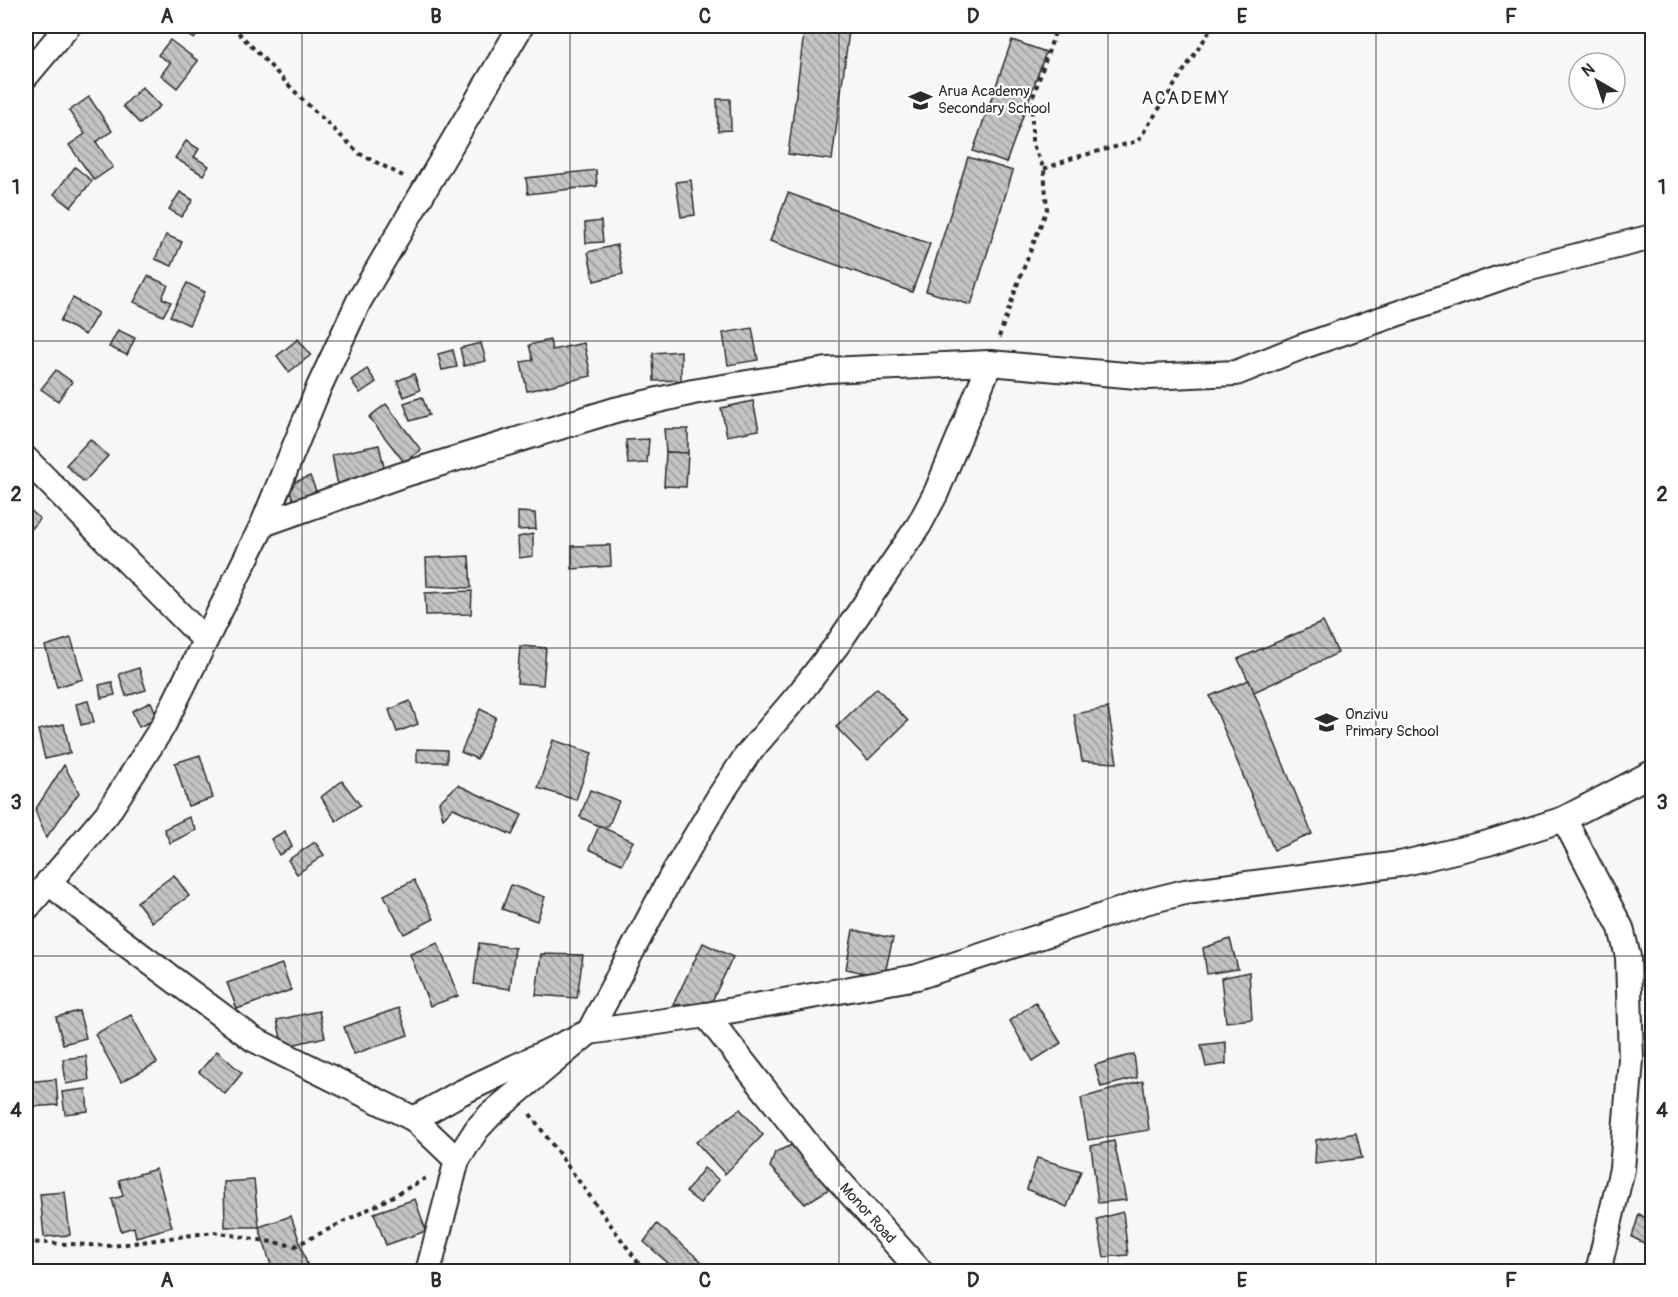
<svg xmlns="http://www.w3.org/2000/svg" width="1678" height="1297" font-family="Pangolin,sans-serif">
<defs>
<pattern id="building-back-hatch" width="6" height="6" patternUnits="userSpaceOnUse" patternTransform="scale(1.5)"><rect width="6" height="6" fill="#c4c4c4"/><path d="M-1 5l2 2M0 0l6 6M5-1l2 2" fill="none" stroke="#9f9f9f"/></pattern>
</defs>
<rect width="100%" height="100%" fill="#f7f7f7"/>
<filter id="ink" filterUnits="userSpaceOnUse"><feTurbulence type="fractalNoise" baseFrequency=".0167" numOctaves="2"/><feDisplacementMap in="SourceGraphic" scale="12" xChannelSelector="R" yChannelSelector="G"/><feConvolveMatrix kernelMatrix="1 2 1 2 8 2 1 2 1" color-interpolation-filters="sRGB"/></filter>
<g filter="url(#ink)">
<g fill="url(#building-back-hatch)" stroke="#2b2b2b" stroke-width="1.5">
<polygon points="173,26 203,26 194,39"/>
<polygon points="805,26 849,31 832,160 788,154"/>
<polygon points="978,26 1053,26 1052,33"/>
<polygon points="170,40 198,61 177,88 161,75 170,63 158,55"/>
<polygon points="1012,40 1046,52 1006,163 973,151"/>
<polygon points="142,87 160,106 140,124 123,106"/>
<polygon points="89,97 112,131 96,142 113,167 94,180 69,145 85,134 69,111"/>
<polygon points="717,99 730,99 731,130 718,131"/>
<polygon points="186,141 199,149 194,157 209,166 203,175 175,158"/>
<polygon points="968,157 1013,171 971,305 926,291"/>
<polygon points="75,167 92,181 71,207 54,194"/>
<polygon points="596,170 597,186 528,194 526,178"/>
<polygon points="691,180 695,215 681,217 676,182"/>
<polygon points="180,192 193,200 181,217 169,209"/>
<polygon points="788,193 930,244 912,292 770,241"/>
<polygon points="601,221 603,242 586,243 585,223"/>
<polygon points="166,235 182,242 172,266 155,259"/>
<polygon points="617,245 623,274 594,281 588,252"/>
<polygon points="148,276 168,285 162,298 171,302 163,316 134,302"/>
<polygon points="187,283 205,292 189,325 170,316"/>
<polygon points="73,298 98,313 85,335 60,321"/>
<polygon points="752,328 758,360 728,365 723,333"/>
<polygon points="118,330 135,338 127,355 109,347"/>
<polygon points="298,339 311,355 289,372 277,356"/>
<polygon points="550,340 552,350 584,343 591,376 527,391 521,362 533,360 529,345"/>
<polygon points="481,343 486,361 464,366 460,348"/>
<polygon points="453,350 457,367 442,370 438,354"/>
<polygon points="681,351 681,380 654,381 653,353"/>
<polygon points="367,369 376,382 360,393 351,380"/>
<polygon points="56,370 72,382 58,401 41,389"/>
<polygon points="414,374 420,390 404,397 397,381"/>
<polygon points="422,397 429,415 410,421 404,403"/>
<polygon points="753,401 759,430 727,436 721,408"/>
<polygon points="386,404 421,450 404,462 369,417"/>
<polygon points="664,429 688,429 688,453 666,452"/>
<polygon points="90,439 108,456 84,482 66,465"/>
<polygon points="649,439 647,463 628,464 626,440"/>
<polygon points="379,445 386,476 338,486 332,455"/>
<polygon points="666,452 688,453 686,487 664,486"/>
<polygon points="310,476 318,496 295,504 288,485"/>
<polygon points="26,506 40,519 29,532 26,529"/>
<polygon points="518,512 535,513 536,529 518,530"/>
<polygon points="533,534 533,556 519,558 518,537"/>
<polygon points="610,545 611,566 572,569 572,546"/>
<polygon points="469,556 471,588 427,586 426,558"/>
<polygon points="472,591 471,614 426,615 425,593"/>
<polygon points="1323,622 1338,653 1254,692 1238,659"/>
<polygon points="71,638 83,679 57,687 45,646"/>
<polygon points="520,646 546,648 543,685 517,683"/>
<polygon points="139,668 146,690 126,696 119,674"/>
<polygon points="1249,680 1312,834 1274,850 1210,696"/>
<polygon points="112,682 115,695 101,698 99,685"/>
<polygon points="877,688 908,721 868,760 836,727"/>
<polygon points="88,701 94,722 81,725 76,704"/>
<polygon points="410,701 418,724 397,732 389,710"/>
<polygon points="151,702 158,718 139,727 132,711"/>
<polygon points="1108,708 1117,763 1082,761 1074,714"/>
<polygon points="480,709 496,717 477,759 461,752"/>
<polygon points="64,724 70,753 45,759 38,730"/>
<polygon points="553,740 592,753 576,800 538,788"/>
<polygon points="417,749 447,750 447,762 417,762"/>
<polygon points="200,755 213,798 188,806 175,763"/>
<polygon points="64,765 79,793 46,838 35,810"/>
<polygon points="342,781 360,805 336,821 321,797"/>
<polygon points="458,785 522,815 512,835 453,808 443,818 439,802"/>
<polygon points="590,790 619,801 608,827 599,826 580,817"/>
<polygon points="189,817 196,830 170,843 164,829"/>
<polygon points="599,826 633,841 622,864 589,849"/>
<polygon points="285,831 292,847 279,855 271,839"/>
<polygon points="315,842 324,855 297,874 288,860"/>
<polygon points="174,875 189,896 152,922 137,902"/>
<polygon points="414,880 434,919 404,934 384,895"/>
<polygon points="511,885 545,897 537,921 502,909"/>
<polygon points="853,930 893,938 884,977 846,969"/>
<polygon points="1230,939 1238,969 1207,974 1203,948"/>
<polygon points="438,943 458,996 430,1006 410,954"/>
<polygon points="479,943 515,948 510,989 474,984"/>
<polygon points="703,943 733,957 711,1003 673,1005"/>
<polygon points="541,954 583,955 577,998 536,995"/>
<polygon points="282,964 291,990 237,1009 227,983"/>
<polygon points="1249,972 1252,1019 1226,1022 1221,978"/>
<polygon points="1035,1002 1061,1043 1033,1061 1010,1021"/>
<polygon points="399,1008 408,1035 354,1054 344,1027"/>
<polygon points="79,1011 86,1038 63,1044 56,1017"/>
<polygon points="319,1011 325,1037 283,1047 277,1020"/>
<polygon points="131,1015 157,1063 121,1082 95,1034"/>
<polygon points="1226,1042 1226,1064 1206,1067 1201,1045"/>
<polygon points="217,1051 242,1073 225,1094 199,1072"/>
<polygon points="1134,1054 1137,1078 1101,1087 1095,1065"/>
<polygon points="86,1056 89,1080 66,1084 63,1059"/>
<polygon points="56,1079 58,1105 29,1107 27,1082"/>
<polygon points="1143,1081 1149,1130 1088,1140 1081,1098"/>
<polygon points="86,1089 88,1111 65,1114 62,1092"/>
<polygon points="740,1109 763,1135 725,1174 696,1142"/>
<polygon points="1356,1133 1362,1158 1315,1164 1316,1140"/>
<polygon points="1114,1141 1126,1200 1098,1203 1091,1146"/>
<polygon points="792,1145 829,1189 805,1204 770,1167 775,1152"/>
<polygon points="1037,1158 1081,1171 1067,1207 1027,1189"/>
<polygon points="704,1168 719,1180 700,1203 686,1192"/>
<polygon points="156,1169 172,1227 136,1237 134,1227 121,1231 112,1199 123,1196 119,1180"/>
<polygon points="254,1180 259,1227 225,1227 224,1182"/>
<polygon points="65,1192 70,1235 44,1237 40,1194"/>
<polygon points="415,1199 426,1231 386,1245 374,1213"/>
<polygon points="1123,1212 1128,1255 1104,1257 1097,1219"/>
<polygon points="1639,1214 1652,1222 1652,1247 1632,1237"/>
<polygon points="291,1216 309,1270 273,1272 259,1227"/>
<polygon points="657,1224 713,1271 713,1272 678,1272 644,1242"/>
</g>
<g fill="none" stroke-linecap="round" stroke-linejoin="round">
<defs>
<g id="street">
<polyline points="26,76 68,26"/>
<polyline points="26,459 205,640"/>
<polyline points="263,524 399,476 615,410 693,392 827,370 990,363 1148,377 1236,373 1301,347 1526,269 1652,237"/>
<polyline points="1564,819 1621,928 1628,957 1631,1059 1622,1169 1598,1272"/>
<polyline points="48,882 119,939 253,1039 414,1119 457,1160"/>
<polyline points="26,909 107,814 163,726 263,524 319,387 359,301 521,26"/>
<polyline points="706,1015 816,1155 921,1272"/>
<polyline points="414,1119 460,1093 589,1032 706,1015 917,977 1145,902 1185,892 1400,864 1488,843 1564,819 1652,773"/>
<polyline points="428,1272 457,1160 477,1129 490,1115 589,1032 669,881 719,797 747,755 799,694 837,645 919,525 936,493 990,363"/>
</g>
</defs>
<use href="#street" stroke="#2b2b2b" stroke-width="28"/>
<g stroke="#2b2b2b" stroke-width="4" stroke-dasharray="4.5 4.5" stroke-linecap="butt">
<polyline points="232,26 302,99 360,154 403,176"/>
<polyline points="1044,169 1073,158 1138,141 1213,26"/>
<polyline points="999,337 1019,280 1047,209 1044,169 1032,143 1032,100 1057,26"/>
<polyline points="530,1114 645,1272"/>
<polyline points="26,1242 112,1246 214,1232 295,1246 375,1206 426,1178"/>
</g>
<use href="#street" stroke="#fff" stroke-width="24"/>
</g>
</g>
<path fill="none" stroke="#2b2b2b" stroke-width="1.5" stroke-opacity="0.55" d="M 302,26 L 302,1272M 570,26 L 570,1272M 839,26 L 839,1272M 1108,26 L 1108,1272M 1376,26 L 1376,1272M 26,341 L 1652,341M 26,648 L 1652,648M 26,956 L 1652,956"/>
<defs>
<symbol id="school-bare" viewBox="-9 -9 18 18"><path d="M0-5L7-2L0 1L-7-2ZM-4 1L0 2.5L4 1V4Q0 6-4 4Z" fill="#2b2b2b" stroke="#fff" stroke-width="2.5" paint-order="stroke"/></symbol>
</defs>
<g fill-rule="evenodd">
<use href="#school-bare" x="904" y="84" width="33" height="33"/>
<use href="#school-bare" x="1310" y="706" width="33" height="33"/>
</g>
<g text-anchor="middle" stroke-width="4.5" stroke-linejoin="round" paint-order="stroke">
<g font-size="15" fill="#2b2b2b" stroke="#fff" text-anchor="start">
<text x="938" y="96">Arua Academy<tspan x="938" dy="17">Secondary School</tspan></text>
<text x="1345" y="719">Onzivu<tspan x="1345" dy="17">Primary School</tspan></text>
</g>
<g font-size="15" fill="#2b2b2b" stroke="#fff">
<text transform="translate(868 1213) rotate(48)" y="5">Monor Road</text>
</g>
<g font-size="18" letter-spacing="1.5" fill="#2b2b2b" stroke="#fff">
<text x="1186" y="104">ACADEMY</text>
</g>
</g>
<rect width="1678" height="1297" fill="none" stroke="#fff" stroke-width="66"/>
<g transform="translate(1597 81) rotate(321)"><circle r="28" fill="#ffffff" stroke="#aaaaaa" stroke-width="1.5"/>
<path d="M0-4.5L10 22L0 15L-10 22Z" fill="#2b2b2b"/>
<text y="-9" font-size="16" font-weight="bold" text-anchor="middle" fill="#2b2b2b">N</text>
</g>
<rect x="33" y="33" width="1612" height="1231" fill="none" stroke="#2b2b2b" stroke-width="2"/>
<g font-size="20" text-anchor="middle" font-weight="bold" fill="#2b2b2b">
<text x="167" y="23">A</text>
<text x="436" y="23">B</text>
<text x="705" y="23">C</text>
<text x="973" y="23">D</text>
<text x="1242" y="23">E</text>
<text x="1511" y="23">F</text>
<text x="16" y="194">1</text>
<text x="1662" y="194">1</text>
<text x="16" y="501">2</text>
<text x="1662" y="501">2</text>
<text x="16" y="809">3</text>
<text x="1662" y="809">3</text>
<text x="16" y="1117">4</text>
<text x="1662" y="1117">4</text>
<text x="167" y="1287">A</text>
<text x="436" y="1287">B</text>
<text x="705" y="1287">C</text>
<text x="973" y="1287">D</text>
<text x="1242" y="1287">E</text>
<text x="1511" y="1287">F</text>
</g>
</svg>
